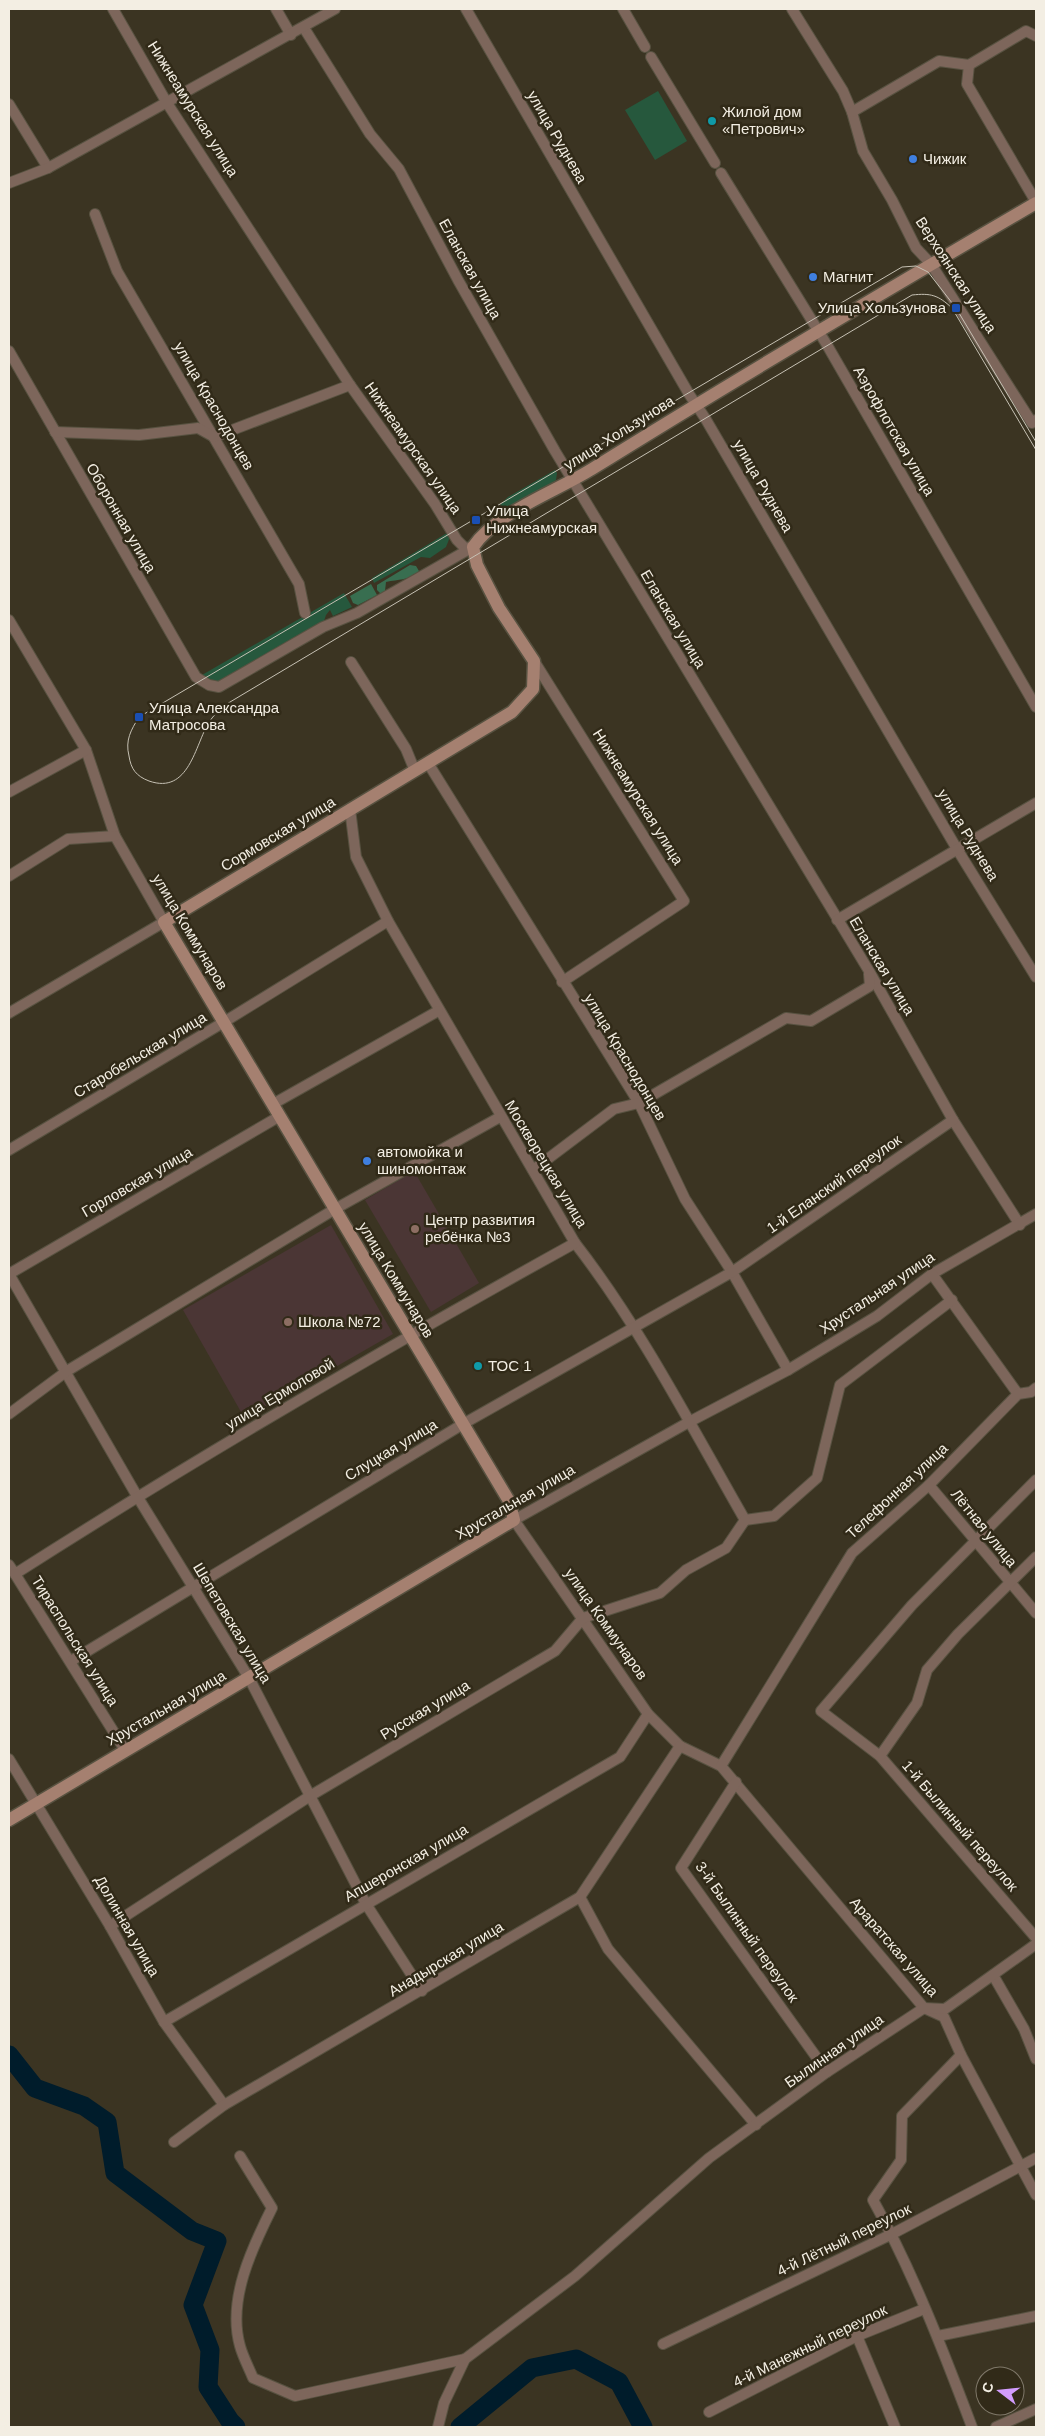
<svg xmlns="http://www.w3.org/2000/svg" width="1045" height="2436" font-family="Helvetica,sans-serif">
<rect width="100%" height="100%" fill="#3b3422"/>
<g fill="#4b3635">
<polygon points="414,1171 479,1283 431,1312 365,1200"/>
<polygon points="331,1225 393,1334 245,1419 183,1310"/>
</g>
<g fill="#26583d">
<polygon points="658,91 687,141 655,160 625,110"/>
<polygon points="555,470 557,473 556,480 527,500 507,508 500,505 508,497"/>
<polygon points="447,533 450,537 446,547 430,558 421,557 374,583 372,578"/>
<polygon points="344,593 352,607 333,616 330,610 326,615 324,621 316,626 218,683 210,682 202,675"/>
</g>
<g fill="#386e50">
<path d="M 410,565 L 416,566 L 419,571 C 408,581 399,579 386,582 L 385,591 L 381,594 L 377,590 L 377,585 Z"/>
<polygon points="371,584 377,595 358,605 353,603 350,596"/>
</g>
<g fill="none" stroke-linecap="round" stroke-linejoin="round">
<g stroke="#001c2b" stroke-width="19">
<polyline points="9,2055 35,2088 84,2106 107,2122 115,2173 192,2231 217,2241 193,2305 210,2350 208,2387 230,2421 236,2427"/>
<polyline points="460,2427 532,2368 576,2359 619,2382 643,2427"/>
</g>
<defs>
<g id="street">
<polyline points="113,9 167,103 350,385 435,504 457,540 465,548 473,547"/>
<polyline points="276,9 291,35"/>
<polyline points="466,9 689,394 705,418 957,849 1036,977"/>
<polyline points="623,9 645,47"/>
<polyline points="792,9 843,91 852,112 863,151 892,200 916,248 931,264 1032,423 1036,420"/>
<polyline points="304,28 370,134 399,169 458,280 555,451 869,971 953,1120 1020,1225"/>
<polyline points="651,57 715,163"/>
<polyline points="969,65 967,84 1036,202"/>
<polyline points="9,104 48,168"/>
<polyline points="852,112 939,61 969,65 1026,31 1036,36"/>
<polyline points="721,173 827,345 1036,707"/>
<polyline points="9,183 48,168 335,9"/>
<polyline points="95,214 117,271 299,584 305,613"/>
<polyline points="9,351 196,677 209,685 219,687 323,627 357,613 473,547"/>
<polyline points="55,432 139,435 198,428 214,437 350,385"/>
<polyline points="9,620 86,750 115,836 164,922 9,1013"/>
<polyline points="534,661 684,901 562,982"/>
<polyline points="351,662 406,749 415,771"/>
<polyline points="428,763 639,1103 685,1199 732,1272 788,1370"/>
<polyline points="9,792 86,750"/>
<path d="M 350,809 L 356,857 L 388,921 L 575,1243 C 641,1328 691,1426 745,1520"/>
<polyline points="9,876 68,839 115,836"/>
<polyline points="837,920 1036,803"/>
<polyline points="273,1104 438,1011"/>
<polyline points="9,1150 224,1022 388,921"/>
<polyline points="533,1170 614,1109 639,1103 786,1018 811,1021 870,986 869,974"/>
<polyline points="1036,1214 932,1274 877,1316 788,1370 689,1422 514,1520 648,1714 680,1746 721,1766 924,2008 944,2017 961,2055 1036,2195"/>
<polyline points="9,1274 137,1496 249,1678 366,1904 422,1991"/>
<polyline points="9,1274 280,1116"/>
<polyline points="932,1274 1018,1394"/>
<polyline points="9,1414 67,1371 335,1209 500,1117"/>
<polyline points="1036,1480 912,1605 821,1711 880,1756 1036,1938"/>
<polyline points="929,1485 1036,1613"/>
<polyline points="745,1520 774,1516 817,1478 840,1385 952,1300"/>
<path d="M 9,1565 L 15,1574 C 198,1457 385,1348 575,1243"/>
<polyline points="15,1574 125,1750"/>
<polyline points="71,1661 463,1424 732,1272 953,1120"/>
<polyline points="880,1756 917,1703 927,1670 958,1634 1036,1557"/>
<polyline points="9,1759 110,1926 164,2022 224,2105"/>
<polyline points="721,1766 852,1553 929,1485 1018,1394 1031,1392 1036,1388"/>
<polyline points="736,1782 681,1868 827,2072"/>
<polyline points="580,1897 608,1949 756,2125"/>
<polyline points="110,1926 310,1796 555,1651 583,1618 660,1593 686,1570 726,1548 745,1520"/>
<polyline points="993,1975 1024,2029 1036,2059"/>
<polyline points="164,2022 620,1757 648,1714"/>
<path d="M 961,2055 L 902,2116 L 901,2160 L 873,2200 C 913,2272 943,2350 972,2427"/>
<polyline points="174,2142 224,2105 580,1897 680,1746"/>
<path d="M 240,2156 L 272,2208 C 252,2248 227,2300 240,2346 C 243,2357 249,2368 253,2378 L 295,2396 L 465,2359"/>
<polyline points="857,2336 895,2427"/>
<polyline points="938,2336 1036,2316"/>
<polyline points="663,2344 892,2234 1036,2158"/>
<polyline points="709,2412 857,2336 924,2309"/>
<polyline points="438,2427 444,2403 465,2359 575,2276 709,2158 827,2072 924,2008 945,2009 1036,1944"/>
<polyline points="996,2427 1036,2409"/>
</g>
<path id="secondary" d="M 9,1820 L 514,1520 L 509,1501 L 164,922 L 512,712 L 533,689 L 534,661 L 499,608 L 477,565 L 473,547 C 497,512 555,492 592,469 C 738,378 887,290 1036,203"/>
</defs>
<use href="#street" stroke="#585241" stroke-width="12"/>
<use href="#secondary" stroke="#585241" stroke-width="15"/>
<use href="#street" stroke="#7d665b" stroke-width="10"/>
<use href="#secondary" stroke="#a58070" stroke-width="12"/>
<path stroke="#c6c1b4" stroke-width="1" d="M 1036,442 L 956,308 L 928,272 L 916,266 L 902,267 L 139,717 C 131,730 125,740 129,756 C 131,769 136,776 149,781 C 189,795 195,745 209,722 C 214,715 219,710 225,705 L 912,295 C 931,293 938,295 952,308 L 1036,450"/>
</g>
<g fill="#0f9aa8" stroke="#312a18" stroke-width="2">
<circle cx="712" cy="121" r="5"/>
<circle cx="478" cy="1366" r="5"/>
</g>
<g fill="#3f7fe0" stroke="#312a18" stroke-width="2">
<circle cx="913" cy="159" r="5"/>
<circle cx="813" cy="277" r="5"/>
<circle cx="367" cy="1161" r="5"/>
</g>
<g fill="#1a4fb4" stroke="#312a18" stroke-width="2">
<rect x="951" y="303" width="10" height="10" rx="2.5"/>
<rect x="471" y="515" width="10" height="10" rx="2.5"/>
<rect x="134" y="712" width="10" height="10" rx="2.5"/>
</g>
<g fill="#8d6e63" stroke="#312a18" stroke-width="2">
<circle cx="415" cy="1229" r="5"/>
<circle cx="288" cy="1322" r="5"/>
</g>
<g text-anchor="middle" stroke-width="5" stroke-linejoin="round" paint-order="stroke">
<g font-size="15" fill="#f3eee3" stroke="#312a18">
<text transform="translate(193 109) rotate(58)" y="5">Нижнеамурская улица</text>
<text transform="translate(557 137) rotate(60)" y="5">улица Руднева</text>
<text transform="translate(470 269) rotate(61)" y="5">Еланская улица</text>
<text transform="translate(956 275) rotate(57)" y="5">Верхоянская улица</text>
<text transform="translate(214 406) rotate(60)" y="5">улица Краснодонцев</text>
<text transform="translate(894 431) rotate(60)" y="5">Аэрофлотская улица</text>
<text transform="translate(619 433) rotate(-32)" y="5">улица Хользунова</text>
<text transform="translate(413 448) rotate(55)" y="5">Нижнеамурская улица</text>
<text transform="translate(763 486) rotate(60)" y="5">улица Руднева</text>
<text transform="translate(121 518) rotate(60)" y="5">Оборонная улица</text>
<text transform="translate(673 619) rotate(59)" y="5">Еланская улица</text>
<text transform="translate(638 797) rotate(58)" y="5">Нижнеамурская улица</text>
<text transform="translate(278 834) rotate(-31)" y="5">Сормовская улица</text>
<text transform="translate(968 835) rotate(59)" y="5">улица Руднева</text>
<text transform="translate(190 932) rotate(59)" y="5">улица Коммунаров</text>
<text transform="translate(882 966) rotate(59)" y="5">Еланская улица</text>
<text transform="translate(140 1055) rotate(-31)" y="5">Старобельская улица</text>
<text transform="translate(625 1057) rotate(59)" y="5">улица Краснодонцев</text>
<text transform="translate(546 1164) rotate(59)" y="5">Москворецкая улица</text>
<text transform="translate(137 1182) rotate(-30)" y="5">Горловская улица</text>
<text transform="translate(834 1184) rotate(-35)" y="5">1-й Еланский переулок</text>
<text transform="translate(396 1280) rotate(59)" y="5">улица Коммунаров</text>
<text transform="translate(877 1293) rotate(-34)" y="5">Хрустальная улица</text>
<text transform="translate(280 1394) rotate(-31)" y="5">улица Ермоловой</text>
<text transform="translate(391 1450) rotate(-31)" y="5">Слуцкая улица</text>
<text transform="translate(897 1491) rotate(-43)" y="5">Телефонная улица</text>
<text transform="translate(515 1502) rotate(-30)" y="5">Хрустальная улица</text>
<text transform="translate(984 1528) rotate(51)" y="5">Лётная улица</text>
<text transform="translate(232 1623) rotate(59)" y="5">Шепетовская улица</text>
<text transform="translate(606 1624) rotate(55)" y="5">улица Коммунаров</text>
<text transform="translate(75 1641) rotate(58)" y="5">Тираспольская улица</text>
<text transform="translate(166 1708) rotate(-30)" y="5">Хрустальная улица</text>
<text transform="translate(425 1710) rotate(-31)" y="5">Русская улица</text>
<text transform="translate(960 1826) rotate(49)" y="5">1-й Былинный переулок</text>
<text transform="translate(406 1863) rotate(-30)" y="5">Апшеронская улица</text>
<text transform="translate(127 1926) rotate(60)" y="5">Долинная улица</text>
<text transform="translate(747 1932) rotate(55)" y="5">3-й Былинный переулок</text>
<text transform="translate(894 1947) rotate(49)" y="5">Араратская улица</text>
<text transform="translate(446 1959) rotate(-31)" y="5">Анадырская улица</text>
<text transform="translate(834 2051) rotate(-35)" y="5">Былинная улица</text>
<text transform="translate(844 2240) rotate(-26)" y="5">4-й Лётный переулок</text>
<text transform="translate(810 2346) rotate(-26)" y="5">4-й Манежный переулок</text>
</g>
<g font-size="15" fill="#f3eee3" stroke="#312a18" text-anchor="start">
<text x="722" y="117">Жилой дом<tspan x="722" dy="17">«Петрович»</tspan></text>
<text x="923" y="164">Чижик</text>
<text x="823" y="282">Магнит</text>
<text x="946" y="313" text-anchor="end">Улица Хользунова</text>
<text x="486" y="516">Улица<tspan x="486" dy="17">Нижнеамурская</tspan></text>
<text x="149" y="713">Улица Александра<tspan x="149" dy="17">Матросова</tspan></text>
<text x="377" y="1157">автомойка и<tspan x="377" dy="17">шиномонтаж</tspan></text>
<text x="425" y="1225">Центр развития<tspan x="425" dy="17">ребёнка №3</tspan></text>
<text x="298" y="1327">Школа №72</text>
<text x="488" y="1371">ТОС 1</text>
</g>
</g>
<rect width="1045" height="2436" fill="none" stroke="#f3eee3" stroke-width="20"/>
<g transform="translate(1000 2391) rotate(286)"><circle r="24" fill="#312a18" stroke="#7f7869"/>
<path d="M0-4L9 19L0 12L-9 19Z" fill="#d29cfd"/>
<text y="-8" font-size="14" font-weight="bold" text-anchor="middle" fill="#f3eee3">С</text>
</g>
</svg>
